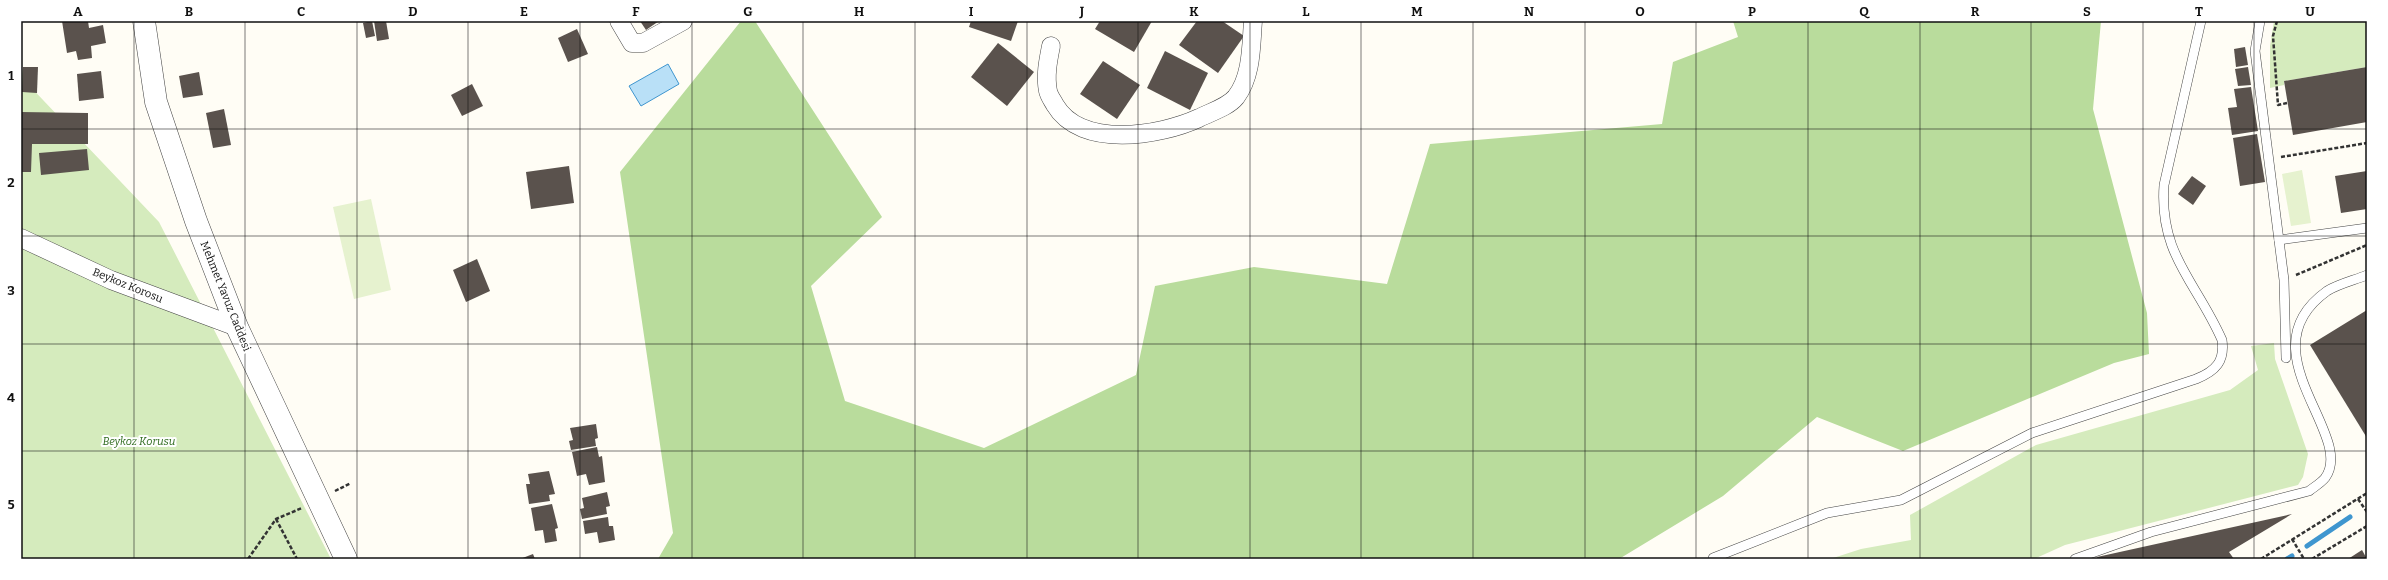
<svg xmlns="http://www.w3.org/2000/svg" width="2388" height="580" font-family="Bitter,serif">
<rect width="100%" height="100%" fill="#fffdf5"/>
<g fill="#d5ebbd">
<polygon points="2274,21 2367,21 2367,67 2284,81 2284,85 2270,88 2270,46"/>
<polygon points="21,63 24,80 159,222 331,559 21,559"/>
<polygon points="2274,343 2275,359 2308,454 2303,477 2298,485 2065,545 2034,559 1830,559 1861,549 1911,540 1910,515 2036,445 2230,390 2258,370 2251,346"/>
</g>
<polygon fill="#b9dc9c" points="741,21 755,21 882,217 811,286 845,401 984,448 1136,375 1155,286 1254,267 1387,284 1430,144 1662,124 1673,62 1738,37 1733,21 2101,21 2093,109 2147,313 2149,354 2114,363 1903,451 1817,417 1723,496 1619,559 658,559 673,533 620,172"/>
<g fill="#e6f2cf">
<polygon points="2302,170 2311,223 2291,226 2282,174"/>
<polygon points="371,199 391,290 354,299 333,207"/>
</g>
<polygon fill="#b9e0f7" stroke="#3f96cf" points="668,64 679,84 641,106 629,86"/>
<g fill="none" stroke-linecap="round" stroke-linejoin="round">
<g stroke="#3f96cf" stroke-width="5">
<polyline points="2307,546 2350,517"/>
<polyline points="2287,559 2292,556"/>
</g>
</g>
<g fill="#5a524d">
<polygon points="62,21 88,21 89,28 103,25 106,43 91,46 92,58 78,60 76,51 67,53"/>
<polygon points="372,21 375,36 366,38 363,23"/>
<polygon points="374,21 386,21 389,39 377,41"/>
<polygon points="640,21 659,21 646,30"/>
<polygon points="971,21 1018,21 1011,41 969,27"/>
<polygon points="1100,21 1152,21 1134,52 1095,29"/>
<polygon points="1197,21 1222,21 1244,36 1218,73 1179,45"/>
<polygon points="577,29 588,54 568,62 558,38"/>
<polygon points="998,43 1034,72 1007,106 971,77"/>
<polygon points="2245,47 2248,65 2236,67 2234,49"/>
<polygon points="1165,51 1208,73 1190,110 1147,88"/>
<polygon points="1103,61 1140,85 1117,119 1080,94"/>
<polygon points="23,67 38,67 37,93 22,92"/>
<polygon points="2248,67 2251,85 2238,86 2235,69"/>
<polygon points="2367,67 2367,122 2293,135 2284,81"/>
<polygon points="101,71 104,98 79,101 77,74"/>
<polygon points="199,72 203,95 183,98 179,76"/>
<polygon points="472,84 483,106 462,116 451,95"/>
<polygon points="2251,87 2258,131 2232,135 2228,108 2237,107 2234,89"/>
<polygon points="224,109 231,145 213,148 206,113"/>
<polygon points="21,112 88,113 88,144 32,144 31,172 21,172"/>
<polygon points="2257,134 2265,182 2240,186 2233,138"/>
<polygon points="87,149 89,170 41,175 39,153"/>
<polygon points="569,166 574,203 531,209 526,172"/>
<polygon points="2367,171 2367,209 2341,213 2335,176"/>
<polygon points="2192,176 2206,186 2193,205 2178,194"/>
<polygon points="477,259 490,291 466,302 453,270"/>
<polygon points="2367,310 2367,438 2310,345"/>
<polygon points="596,424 598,438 595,439 596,446 571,450 569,441 573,440 570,428"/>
<polygon points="597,447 599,457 602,456 605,482 589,485 586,474 577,476 572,452"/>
<polygon points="549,471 555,494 549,495 550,501 529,504 526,484 530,484 528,474"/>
<polygon points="607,492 610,506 606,507 607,514 582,519 580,509 584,508 582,498"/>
<polygon points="552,504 558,528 555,529 557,541 545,543 543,530 535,531 531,508"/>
<polygon points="2292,514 2229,552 2234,559 2098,559 2097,557"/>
<polygon points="608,517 609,526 613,526 615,540 599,543 597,532 585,534 583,521"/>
<polygon points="2362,550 2367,559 2348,559"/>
<polygon points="533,554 535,559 520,559"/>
</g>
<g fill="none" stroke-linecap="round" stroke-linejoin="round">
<defs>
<g id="service">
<polyline points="2260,21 2255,51 2284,280 2286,358"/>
<polyline points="2279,240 2367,228"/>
<path d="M 1713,558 L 1827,513 L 1901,500 L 2032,433 L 2196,379 C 2216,371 2225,361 2222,340 C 2196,281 2159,255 2164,185 L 2201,21"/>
<path d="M 2075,559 L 2151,532 L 2309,491 C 2314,487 2321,483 2325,478 C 2357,435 2243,351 2327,291 C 2338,284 2355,280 2367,275"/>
</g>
<g id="minor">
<polyline points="619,21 632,43 643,43 683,21"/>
<path d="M 1051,46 C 1048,61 1045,76 1048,91 C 1049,96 1053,101 1055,105 C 1081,149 1160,136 1199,118 C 1211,112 1228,107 1236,97 C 1252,76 1251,46 1253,21"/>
<polyline points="21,238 111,280 237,327"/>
</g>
<polyline id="tertiary" points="144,21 156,102 196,221 237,327 346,559"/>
</defs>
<use href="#service" stroke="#444" stroke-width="10"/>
<use href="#minor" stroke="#444" stroke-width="19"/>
<use href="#tertiary" stroke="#444" stroke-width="23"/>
<g stroke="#333" stroke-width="2.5" stroke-dasharray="4 2" stroke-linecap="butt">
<polyline points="2277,21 2273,36 2278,105 2287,103"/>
<polyline points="2281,157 2367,143"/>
<polyline points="2296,275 2367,245"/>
<polyline points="335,491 351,483"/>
<polyline points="2358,499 2367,512"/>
<polyline points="276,519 297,559"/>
<polyline points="2292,539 2304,559"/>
<polyline points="248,559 276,519 302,508"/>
<polyline points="2261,559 2367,493"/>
<polyline points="2312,559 2367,526"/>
</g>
<use href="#service" stroke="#fff" stroke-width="9"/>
<use href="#minor" stroke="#fff" stroke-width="18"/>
<use href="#tertiary" stroke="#fff" stroke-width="22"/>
</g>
<path fill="none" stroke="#111" stroke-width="1" stroke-opacity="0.55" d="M 134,21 L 134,559M 245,21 L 245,559M 357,21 L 357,559M 468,21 L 468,559M 580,21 L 580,559M 692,21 L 692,559M 803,21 L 803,559M 915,21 L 915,559M 1027,21 L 1027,559M 1138,21 L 1138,559M 1250,21 L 1250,559M 1361,21 L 1361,559M 1473,21 L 1473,559M 1585,21 L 1585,559M 1696,21 L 1696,559M 1808,21 L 1808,559M 1920,21 L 1920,559M 2031,21 L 2031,559M 2143,21 L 2143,559M 2254,21 L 2254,559M 21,129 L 2367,129M 21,236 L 2367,236M 21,344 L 2367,344M 21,451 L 2367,451"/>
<g text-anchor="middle" stroke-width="4" stroke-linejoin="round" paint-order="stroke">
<g font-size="11" fill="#111" stroke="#fff">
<text transform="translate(128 285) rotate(22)" y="4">Beykoz Korosu</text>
<text transform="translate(226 296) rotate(68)" y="4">Mehmet Yavuz Caddesi</text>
</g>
<g font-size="11" font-style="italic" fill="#2f6b1f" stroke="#fff">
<text x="139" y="445">Beykoz Korusu</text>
</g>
</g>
<rect width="2388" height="580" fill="none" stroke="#ffffff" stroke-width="44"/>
<rect x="22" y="22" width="2344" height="536" fill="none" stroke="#111" stroke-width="1.5"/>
<g font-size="13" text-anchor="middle" font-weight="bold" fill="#111">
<text x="78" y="16">A</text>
<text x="189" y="16">B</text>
<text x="301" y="16">C</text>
<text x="413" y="16">D</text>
<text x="524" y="16">E</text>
<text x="636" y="16">F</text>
<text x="748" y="16">G</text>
<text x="859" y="16">H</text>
<text x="971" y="16">I</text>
<text x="1082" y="16">J</text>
<text x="1194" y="16">K</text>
<text x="1306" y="16">L</text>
<text x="1417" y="16">M</text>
<text x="1529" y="16">N</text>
<text x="1640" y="16">O</text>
<text x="1752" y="16">P</text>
<text x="1864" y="16">Q</text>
<text x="1975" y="16">R</text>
<text x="2087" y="16">S</text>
<text x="2199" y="16">T</text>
<text x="2310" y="16">U</text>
<text x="11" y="80">1</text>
<text x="11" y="187">2</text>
<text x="11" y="295">3</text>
<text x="11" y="402">4</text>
<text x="11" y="509">5</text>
</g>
</svg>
